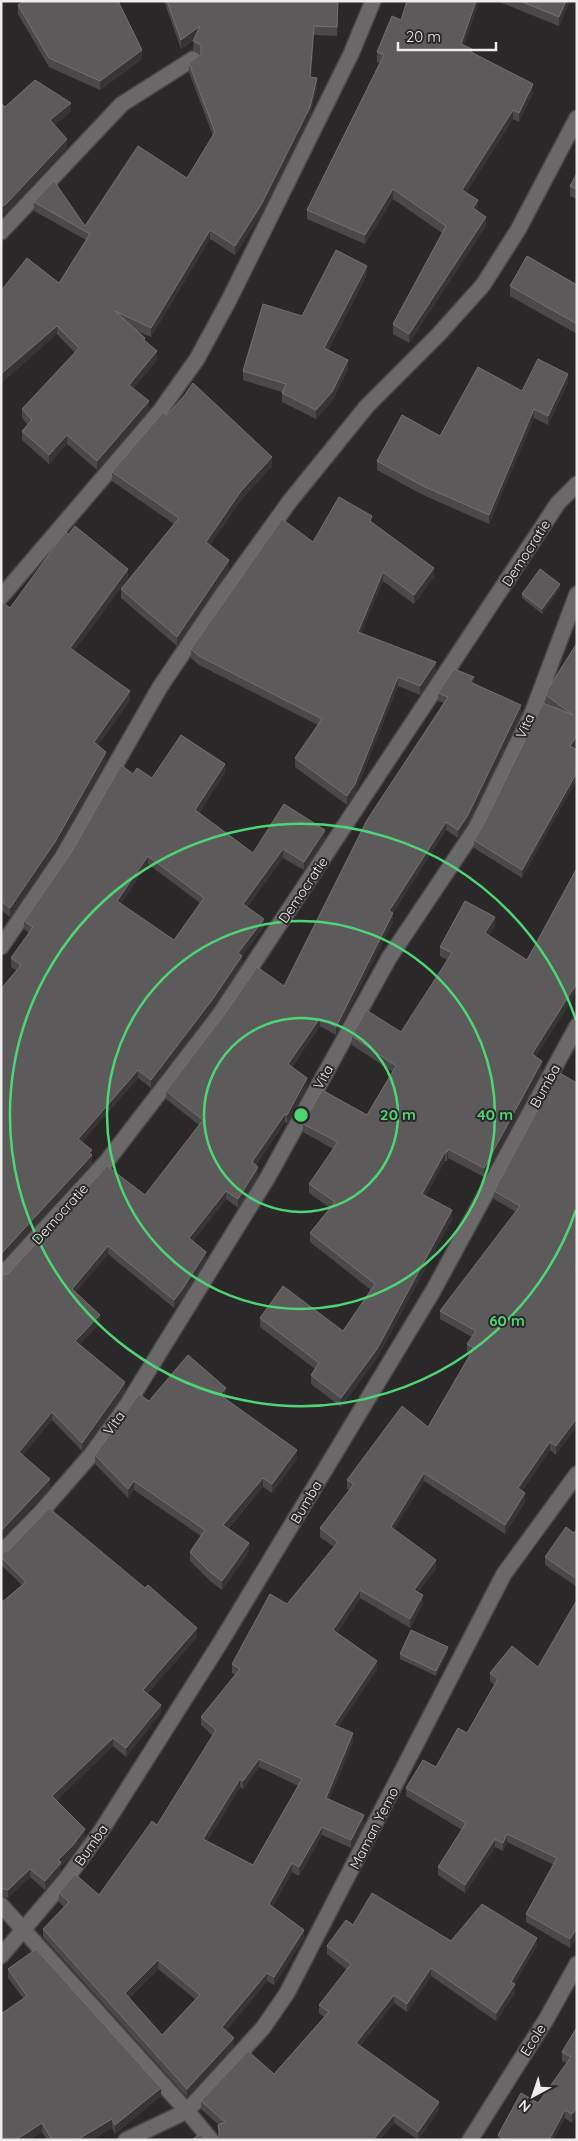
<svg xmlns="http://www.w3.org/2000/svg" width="578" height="2141" font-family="Quicksand,sans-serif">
<rect width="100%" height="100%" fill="#2b282a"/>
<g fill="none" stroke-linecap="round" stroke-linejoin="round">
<defs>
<g id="street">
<polyline points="1,232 122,104 193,59"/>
<polyline points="1,597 160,411 197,359 229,300 351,54 373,1"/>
<polyline points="1,947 63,856 160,687 220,598 290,501 367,406 439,334 483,285 518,230 577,118"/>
<polyline points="1,1276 107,1161 220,1014 558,503 577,484"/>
<polyline points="1,1553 42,1511 91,1455 127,1405 268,1177 389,958 476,828 533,711 577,594"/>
<polyline points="1,1905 187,2111 211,2140"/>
<polyline points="1,1956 67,1878 101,1831 222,1640 433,1291 577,1026"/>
<polyline points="126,2140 187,2111 263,2028 287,1993 504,1574 577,1474"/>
<polyline points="470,2140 547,2018 577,1964"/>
</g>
</defs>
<use href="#street" stroke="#484647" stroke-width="18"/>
<use href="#street" stroke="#6b686a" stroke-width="15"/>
</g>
<g fill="#4b484a" fill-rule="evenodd">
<polygon points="164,1 338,1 337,36 314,35 311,77 317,87 310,115 261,214 235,255 210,239 151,337 135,330 145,341 157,360 133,389 149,410 97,470 67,444 49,464 22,440 22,431 28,425 22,418 22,409 75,353 57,334 1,383 59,283 86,240 34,211 34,202 85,226 187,178 213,136 189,72 189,63 201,54 193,50 194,40 181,49"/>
<polygon points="407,1 479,1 464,45 472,53 533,93 519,122 513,119 466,193 478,210 477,210 486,226 409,343 393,334 393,324 442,233 393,199 365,244 307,219 307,210 380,63 377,62 377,52 401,20"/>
<polygon points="497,1 569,1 569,3 559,26"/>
<polygon points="18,5 142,59 100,90 49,67 18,14"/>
<polygon points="577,173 577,199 570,196 570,186"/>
<polygon points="367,275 328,350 348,369 332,401 316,419 282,402 282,392 243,380 243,371 302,316"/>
<polygon points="577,285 577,334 510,296 510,286"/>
<polygon points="568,383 548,425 534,418 489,524 423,495 377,470 377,461 440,436 522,391"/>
<polygon points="167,415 272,466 241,500 210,545 229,569 177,646 121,598 121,589 174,524 112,481 112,472"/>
<polygon points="372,523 434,577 414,604 383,581 361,633 436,671 420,695 398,686 355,793 347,805 295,767 295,758 318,725 199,665 191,658 191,649 313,542"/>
<polygon points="68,535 128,578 74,651 130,700 98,745 106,761 55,851 10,917 1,910 1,601 10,608"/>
<polygon points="560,588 542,614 522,598 522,594"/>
<polygon points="577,643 577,743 574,748 522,878 474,848 474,840 484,824 551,706 546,703 546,695"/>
<polygon points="474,683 521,714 468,823 458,838 446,830 393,913 393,922 336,1035 320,1026 292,1067 307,1087 287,1123 285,1122 256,1165 258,1175 238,1208 226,1199 193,1241 206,1260 182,1298 174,1308 108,1254 76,1292 100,1323 80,1344 125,1391 119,1400 82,1451 52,1420 23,1455 50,1488 1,1539 1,1276 8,1274 145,1195 199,1125 166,1099 166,1091 284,986 444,703 438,701 438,693"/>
<path d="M 225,772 L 199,813 L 253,853 L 325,839 L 304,870 L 283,858 L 247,907 L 264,927 L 242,956 L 242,964 L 212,1009 L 151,1088 L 138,1078 L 82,1142 L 92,1150 L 92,1163 L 1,1262 L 16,970 L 11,967 L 11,958 L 29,933 L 24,929 L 24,921 L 133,774 L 152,778 ZM 148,864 L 200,903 L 174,940 L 120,904 Z"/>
<polygon points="495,926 489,936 536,1057 542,1070 484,1177 448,1158 447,1161 445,1161 425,1196 452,1219 377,1358 341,1407 311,1384 311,1375 315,1369 260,1327 260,1318 343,1331 371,1290 310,1242 310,1233 330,1208 309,1193 309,1184 333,1149 303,1132 303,1124 367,1115 393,1072 352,1045 352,1036 401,1032 447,960 440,956 440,947"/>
<path d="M 558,1072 L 556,1455 L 550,1450 L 522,1491 L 525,1502 L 505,1534 L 424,1481 L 394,1529 L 436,1569 L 418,1592 L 423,1604 L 410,1628 L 360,1598 L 337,1633 L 377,1669 L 338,1727 L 353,1742 L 329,1799 L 364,1824 L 351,1848 L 322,1835 L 299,1876 L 292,1872 L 272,1907 L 304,1938 L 274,1985 L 267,1981 L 226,2031 L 234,2046 L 187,2097 L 43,1937 L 43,1929 L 64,1907 L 59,1902 L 59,1893 L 99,1895 L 157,1825 L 213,1736 L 201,1725 L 201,1717 L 235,1675 L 232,1673 L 232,1664 L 287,1604 L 334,1547 L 320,1537 L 320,1528 L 350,1490 L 347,1489 L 347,1480 L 428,1427 L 470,1354 L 467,1353 L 467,1344 L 472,1337 L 440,1319 L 440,1311 L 516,1212 L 494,1199 L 494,1191 ZM 259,1767 L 298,1786 L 253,1865 L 207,1841 L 240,1787 L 243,1789 ZM 158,1969 L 195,1999 L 162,2035 L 129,1998 Z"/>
<polygon points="226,1397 225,1399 297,1459 272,1493 263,1487 228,1529 249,1552 222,1590 210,1581 190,1561 190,1552 201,1536 134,1490 128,1498 95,1464 95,1455 149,1401"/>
<polygon points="577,1529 577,1587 545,1565 545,1557 574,1533"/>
<polygon points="1,1553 197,1637 147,1694 161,1713 126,1757 113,1746 57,1800 85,1837 73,1854 61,1866 61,1871 60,1872 45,1890 30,1877 8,1898 1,1896 1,1603 22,1585 1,1565"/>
<polygon points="577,1600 577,1937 570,1948 526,1922 526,1914 554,1865 507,1842 503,1851 495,1847 465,1893 438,1875 438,1867 462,1830 406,1796 406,1788 436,1767 467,1733 494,1685 490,1681 490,1673 538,1667"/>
<polygon points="448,1651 436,1676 400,1659 400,1654"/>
<polygon points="353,1925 451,1941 537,1946 514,1984 515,1993 496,2021 431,1976 407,2012 394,2003 360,2046 439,2110 418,2140 394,2123 380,2140 214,2140 218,2136 218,2125 219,2125 201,2109 201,2101 274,2074 324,2017 319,2013 319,2005 347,1970 327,1954 327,1946"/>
<polygon points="8,1969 161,2096 115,2134 112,2128 91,2140 47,2140 42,2132 29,2140 1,2140 23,1998 8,1978"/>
<polygon points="577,2027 572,2123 565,2118 553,2140 498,2140 498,2135 538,2103 567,2063 562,2061 562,2052"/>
</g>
<g fill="#373436">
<polygon points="476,1 479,1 461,53 461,44"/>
<polygon points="566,1 569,1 569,3 559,26 559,17"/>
<polygon points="200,26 200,35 181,49 181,40"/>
<polygon points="314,26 314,35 310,86 310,77"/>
<polygon points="142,50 142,59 100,90 100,81"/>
<polygon points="317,78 317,87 310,115 261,214 235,255 235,246"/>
<polygon points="533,84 533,93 519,122 519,113"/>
<polygon points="71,103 71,112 50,129 50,120"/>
<polygon points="513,110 513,119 462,199 462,190"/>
<polygon points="67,139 67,148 6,213 1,216 1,207"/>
<polygon points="393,189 393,199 365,244 365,235"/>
<polygon points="478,200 478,210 473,217 473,208"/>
<polygon points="486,217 486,226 409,343 409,334"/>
<polygon points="210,230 210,239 151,337 151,328"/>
<polygon points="367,266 367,275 324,357 324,348"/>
<polygon points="57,326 57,334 1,383 1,374"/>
<polygon points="157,351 157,360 129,394 129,385"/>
<polygon points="348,360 348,369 332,401 316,419 316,410"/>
<polygon points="568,374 568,383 548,425 548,416"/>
<polygon points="149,401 149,410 97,470 97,461"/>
<polygon points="534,409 534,418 489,524 489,515"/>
<polygon points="67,435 67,444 49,464 49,455"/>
<polygon points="272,457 272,466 241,500 206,551 206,542 241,491"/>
<polygon points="229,560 229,569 177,646 177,637"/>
<polygon points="434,568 434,577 414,604 414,595"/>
<polygon points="128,569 128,578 70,657 70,648"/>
<polygon points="383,572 383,581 358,641 358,632"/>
<polygon points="560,584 560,588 542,614 542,609"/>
<polygon points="436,662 436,671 420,695 420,686"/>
<polygon points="398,677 398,686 355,793 347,805 347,796"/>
<polygon points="474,677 474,685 470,682"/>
<polygon points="130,691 130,700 94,751 94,742"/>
<polygon points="521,705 521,714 468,823 458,838 458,830"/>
<polygon points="577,735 577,743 570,754 570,746"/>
<polygon points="106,752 106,761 55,851 10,917 10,908"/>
<polygon points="225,764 225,772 195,818 195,810"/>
<polygon points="577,772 577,780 522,878 522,870"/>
<polygon points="446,822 446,830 389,919 389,911"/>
<polygon points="325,830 325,839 304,870 304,862"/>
<polygon points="283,849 283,858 243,912 243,904"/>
<polygon points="148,856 148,864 117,910 117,901"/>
<polygon points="393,913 393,922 336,1035 336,1027"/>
<polygon points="495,917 495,926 485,942 485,933"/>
<polygon points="264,919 264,927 242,956 242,964 212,1009 151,1088 151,1080 238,953"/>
<polygon points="577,983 577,992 532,1063 532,1054"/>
<polygon points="320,1018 320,1026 288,1072 288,1064"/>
<polygon points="542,1061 542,1070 484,1177 484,1168"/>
<polygon points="138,1070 138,1078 78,1147 78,1139"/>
<polygon points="307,1078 307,1087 287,1123 287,1115"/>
<polygon points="285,1114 285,1122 252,1170 252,1162"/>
<polygon points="448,1149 448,1158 447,1161 447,1152"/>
<polygon points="92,1150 92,1163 1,1262 1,1254"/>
<polygon points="445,1152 445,1161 422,1203 422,1194"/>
<polygon points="258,1167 258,1175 238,1208 238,1199"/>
<polygon points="226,1191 226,1199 189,1246 189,1238"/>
<polygon points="452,1210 452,1219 377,1358 341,1407 341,1398"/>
<polygon points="108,1246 108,1254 72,1297 72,1289"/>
<polygon points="206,1252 206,1260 182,1298 174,1308 174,1300"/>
<polygon points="100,1315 100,1323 75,1349 75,1341"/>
<polygon points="125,1382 125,1391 119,1400 82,1451 82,1443"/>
<polygon points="226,1388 226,1397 220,1404 220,1395"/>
<polygon points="52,1412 52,1420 19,1460 19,1452"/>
<polygon points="577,1418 577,1426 556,1455 556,1446"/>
<polygon points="550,1442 550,1450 518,1497 518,1488"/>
<polygon points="297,1450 297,1459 272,1493 272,1484"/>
<polygon points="424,1473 424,1481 391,1535 391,1527"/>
<polygon points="263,1478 263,1487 223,1534 223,1525"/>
<polygon points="50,1479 50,1488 1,1539 1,1531"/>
<polygon points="134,1481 134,1490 128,1498 128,1489"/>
<polygon points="525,1493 525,1502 505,1534 505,1525"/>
<polygon points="249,1543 249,1552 222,1590 222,1581"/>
<polygon points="436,1560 436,1569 414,1598 414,1590"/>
<polygon points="360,1590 360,1598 333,1639 333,1630"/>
<polygon points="423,1595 423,1604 410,1628 410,1619"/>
<polygon points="197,1628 197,1637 143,1698 143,1690"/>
<polygon points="448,1647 448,1651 436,1676 436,1671"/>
<polygon points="377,1661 377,1669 334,1733 334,1725"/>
<polygon points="161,1705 161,1713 126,1757 126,1748"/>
<polygon points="353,1733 353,1742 326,1806 326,1798"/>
<polygon points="113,1738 113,1746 52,1805 52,1796"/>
<polygon points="259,1759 259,1767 243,1789 243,1781"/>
<polygon points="240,1779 240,1787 203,1847 203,1839"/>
<polygon points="364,1815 364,1824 351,1848 351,1840"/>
<polygon points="322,1827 322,1835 299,1876 299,1867"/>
<polygon points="85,1829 85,1837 73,1854 61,1866 61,1871 45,1890 45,1881 58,1860"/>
<polygon points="507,1834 507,1842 503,1851 503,1843"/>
<polygon points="495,1839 495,1847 465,1893 465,1885"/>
<polygon points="292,1863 292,1872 269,1913 269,1904"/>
<polygon points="30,1869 30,1877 8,1898 8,1890"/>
<polygon points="577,1928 577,1937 570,1948 570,1939"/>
<polygon points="304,1930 304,1938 274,1985 274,1977"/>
<polygon points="537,1938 537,1946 511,1990 511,1982"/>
<polygon points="158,1960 158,1969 125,2001 125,1993"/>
<polygon points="431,1968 431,1976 407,2012 407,2004"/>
<polygon points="267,1973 267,1981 222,2036 222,2027"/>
<polygon points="515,1984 515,1993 496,2021 496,2013"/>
<polygon points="394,1995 394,2003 356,2051 356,2043"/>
<polygon points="234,2038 234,2046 187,2097 187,2089"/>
<polygon points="161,2088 161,2096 115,2134 115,2125"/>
<polygon points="439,2102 439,2110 418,2140 418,2132"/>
<polygon points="577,2108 577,2116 572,2123 572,2114"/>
<polygon points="565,2110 565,2118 553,2140 549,2140"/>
<polygon points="394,2115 394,2123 380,2140 373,2140"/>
<polygon points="112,2119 112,2128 91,2140 77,2140"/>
<polygon points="42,2123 42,2132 29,2140 16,2140"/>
</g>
<g fill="#5d5a5c" stroke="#747172" fill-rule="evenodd">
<polygon points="24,1 118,1 142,50 100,81 49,58 18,5"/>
<polygon points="167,1 338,1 337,27 314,26 310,77 317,78 310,107 261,205 235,246 210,230 151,328 115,311 145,338 144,340 157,351 129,385 149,401 97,461 67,435 49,455 22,431 32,420 22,409 79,348 57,326 1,374 1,291 27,258 59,283 90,234 34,202 54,181 85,226 138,146 187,178 215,132 189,63 201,54 201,45 193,41 200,26 181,40"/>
<polygon points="407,1 476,1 461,44 472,49 471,52 533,84 519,113 513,110 462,190 478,200 473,208 486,217 409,334 393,324 446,226 393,189 365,235 307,210 384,55 377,52 392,16 401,20"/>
<polygon points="520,1 566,1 559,17"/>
<polygon points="35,80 71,103 50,120 67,139 6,204 1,207 1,103 5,107"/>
<polygon points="577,173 577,189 570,186"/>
<polygon points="336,250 367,266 324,348 348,360 332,392 316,410 282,393 286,384 243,371 263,304 302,316"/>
<polygon points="527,256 577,285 577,324 510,286"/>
<polygon points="538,359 568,374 548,416 534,409 489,515 423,486 377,461 402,415 440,436 478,367 522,391"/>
<polygon points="193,383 272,457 241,491 206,542 229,560 177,637 121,589 179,518 112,472 163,412 167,415 184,396"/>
<polygon points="339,497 372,516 370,521 434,568 414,595 383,572 358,632 436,662 420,686 398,677 355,784 347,796 295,758 322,719 199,656 191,649 282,519 313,542"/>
<polygon points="75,526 128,569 70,648 130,691 94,742 106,752 55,842 10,908 1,901 1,601 10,608 66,531 68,535"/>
<polygon points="540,569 560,584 542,609 522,594"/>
<polygon points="577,643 577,735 570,746 577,750 577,772 522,870 474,840 484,824 543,703 573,715 546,695 548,689"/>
<polygon points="454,669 474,677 470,682 521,705 468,815 458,830 446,822 389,911 393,913 336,1027 320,1018 288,1064 307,1078 287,1115 285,1114 252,1162 258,1167 238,1199 226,1191 189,1238 206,1252 182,1290 174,1300 108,1246 72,1289 100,1315 75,1341 125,1382 119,1391 82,1443 52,1412 19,1452 50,1479 1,1531 1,1276 8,1274 107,1166 145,1195 203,1120 166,1091 227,1011 257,967 284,986 367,820 448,697 438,693"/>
<path d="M 181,735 L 225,764 L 195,810 L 253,853 L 284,804 L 325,830 L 304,862 L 283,849 L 243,904 L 264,919 L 238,953 L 242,956 L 212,1000 L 151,1080 L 138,1070 L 78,1139 L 92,1150 L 89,1153 L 92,1155 L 1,1254 L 1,989 L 21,965 L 11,958 L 33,927 L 24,921 L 71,853 L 121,765 L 133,774 L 137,768 L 152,778 ZM 148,856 L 204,898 L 174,940 L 117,901 Z"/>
<polygon points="577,868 577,983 532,1054 542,1061 484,1168 448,1149 447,1152 445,1152 422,1194 452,1210 377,1349 341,1398 311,1375 319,1363 260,1318 283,1286 343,1331 375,1284 310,1233 335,1202 309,1184 338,1142 303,1124 322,1090 367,1115 396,1066 352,1036 366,1010 401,1032 452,953 440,947 465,901 495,917 485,933 527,960"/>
<path d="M 558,1072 L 577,1083 L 577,1268 L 575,1270 L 577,1271 L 577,1418 L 556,1446 L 550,1442 L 518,1488 L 525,1493 L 505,1525 L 424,1473 L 391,1527 L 436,1560 L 414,1590 L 423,1595 L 410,1619 L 360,1590 L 333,1630 L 377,1661 L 334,1725 L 353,1733 L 326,1798 L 364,1815 L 351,1840 L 322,1827 L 299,1867 L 292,1863 L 269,1904 L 304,1930 L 274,1977 L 267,1973 L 222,2027 L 234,2038 L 187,2089 L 43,1929 L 69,1902 L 59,1893 L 75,1874 L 99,1895 L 152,1821 L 157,1825 L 216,1730 L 201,1717 L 240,1669 L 232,1664 L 270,1594 L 287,1604 L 338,1542 L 320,1528 L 354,1484 L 347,1480 L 402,1406 L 428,1427 L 474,1348 L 467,1344 L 476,1331 L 440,1311 L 520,1206 L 494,1191 ZM 259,1759 L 302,1779 L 253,1865 L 203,1839 L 240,1779 L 243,1781 ZM 158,1960 L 200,1995 L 162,2035 L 125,1993 Z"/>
<polygon points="188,1355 226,1388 220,1395 297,1450 272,1484 263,1478 223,1525 249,1543 222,1581 210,1572 190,1552 205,1530 134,1481 128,1489 95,1455 139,1394 149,1401"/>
<polygon points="49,1508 145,1588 148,1585 197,1628 143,1690 161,1705 126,1748 113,1738 52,1796 85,1829 73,1845 58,1860 61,1862 60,1864 45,1881 30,1869 8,1890 1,1888 1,1603 26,1582 1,1557 1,1553 8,1551"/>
<polygon points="566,1527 574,1533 577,1529 577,1579 545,1557"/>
<polygon points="577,1600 577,1928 570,1939 526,1914 557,1858 507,1834 503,1843 495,1839 465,1885 438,1867 466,1823 406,1788 423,1760 436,1767 458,1728 467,1733 498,1679 490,1673 512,1646 538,1667"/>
<polygon points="411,1630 448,1647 436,1671 400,1654"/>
<polygon points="372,1893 451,1941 482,1904 537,1938 511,1982 515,1984 496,2013 431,1968 407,2004 394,1995 356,2043 439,2102 418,2132 394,2115 373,2140 214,2140 220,2135 218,2125 225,2122 201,2101 248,2051 274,2074 329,2012 319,2005 351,1964 327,1946 346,1920 353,1925"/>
<polygon points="36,1949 161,2088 115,2125 112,2119 77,2140 52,2140 42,2123 16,2140 1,2140 1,2014 27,1996 8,1969"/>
<polygon points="577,2027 577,2108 572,2114 565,2110 549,2140 506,2140 498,2135 521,2093 538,2103 571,2057 562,2052"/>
<polygon points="201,2134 207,2140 191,2140"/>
</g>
<g fill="none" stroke="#4ed675" stroke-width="2.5">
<circle cx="301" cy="1115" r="97"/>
<circle cx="301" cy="1115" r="194"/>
<path d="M576 1210A291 291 0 1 1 576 1020"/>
</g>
<g text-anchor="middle" stroke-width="4" stroke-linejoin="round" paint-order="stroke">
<g font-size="14" fill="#eeeced" stroke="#2b282a">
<text transform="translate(526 553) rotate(-57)" y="5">Democratie</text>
<text transform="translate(525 726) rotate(-65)" y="5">Vita</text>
<text transform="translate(303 890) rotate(-56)" y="5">Democratie</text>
<text transform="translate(323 1077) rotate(-61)" y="5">Vita</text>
<text transform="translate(545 1086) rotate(-61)" y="5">Bumba</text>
<text transform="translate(60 1214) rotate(-48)" y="5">Democratie</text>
<text transform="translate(114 1423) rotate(-54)" y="5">Vita</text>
<text transform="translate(306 1502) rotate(-59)" y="5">Bumba</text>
<text transform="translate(374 1828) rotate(-63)" y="5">Maman Yemo</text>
<text transform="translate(91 1845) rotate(-55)" y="5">Bumba</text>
<text transform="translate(533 2040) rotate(-58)" y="5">Ecole</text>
</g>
</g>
<circle cx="301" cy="1115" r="8" fill="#4ed675" stroke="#2b282a" stroke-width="2.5"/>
<g font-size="15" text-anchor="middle" font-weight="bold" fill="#4ed675" stroke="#2b282a" stroke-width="4" stroke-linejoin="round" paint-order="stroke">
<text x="398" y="1120">20 m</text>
<text x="495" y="1120">40 m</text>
<text x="507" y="1326">60 m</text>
</g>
<rect width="578" height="2141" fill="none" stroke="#eeeced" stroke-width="5"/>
<g transform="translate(533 2096) rotate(220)" stroke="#2b282a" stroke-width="4" paint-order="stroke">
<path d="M0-4L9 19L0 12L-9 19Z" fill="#eeeced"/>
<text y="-8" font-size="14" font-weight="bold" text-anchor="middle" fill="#eeeced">N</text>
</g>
<path d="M398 42v8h98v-8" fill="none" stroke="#eeeced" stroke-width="2.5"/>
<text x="406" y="42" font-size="15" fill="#eeeced" stroke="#2b282a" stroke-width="4" paint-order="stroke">20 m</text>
</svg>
